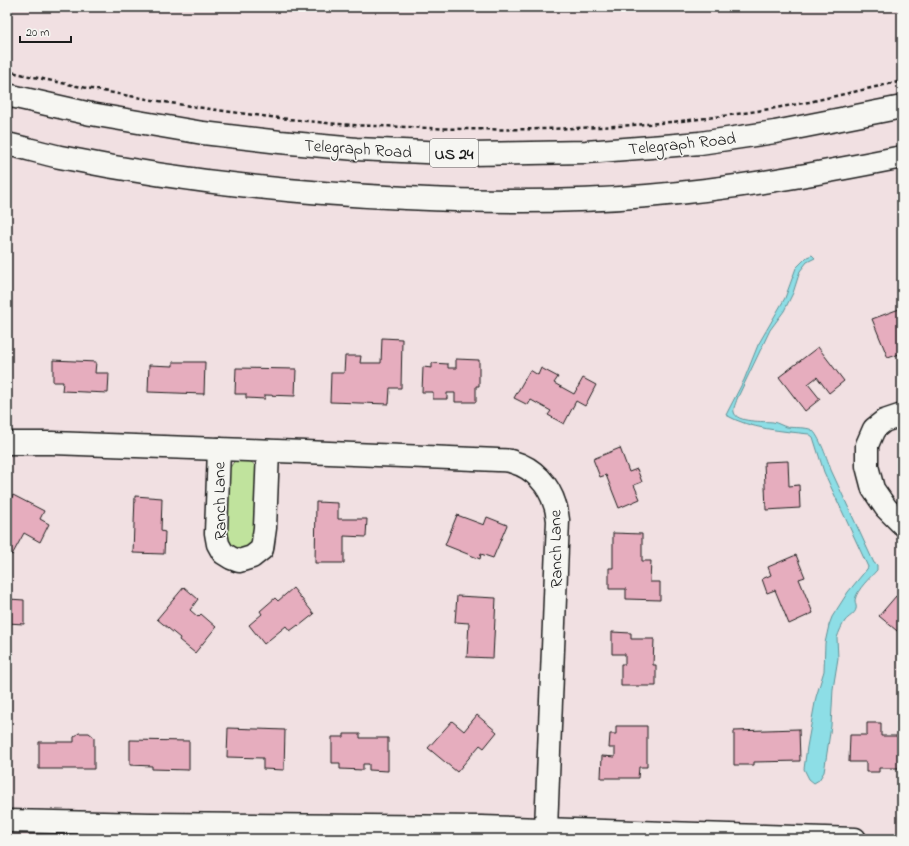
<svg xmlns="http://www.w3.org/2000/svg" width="909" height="846" font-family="'Indie Flower',sans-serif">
<rect width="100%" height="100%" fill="#f1e0e2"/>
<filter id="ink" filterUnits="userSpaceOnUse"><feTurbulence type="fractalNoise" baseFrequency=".025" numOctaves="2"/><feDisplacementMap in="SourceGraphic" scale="8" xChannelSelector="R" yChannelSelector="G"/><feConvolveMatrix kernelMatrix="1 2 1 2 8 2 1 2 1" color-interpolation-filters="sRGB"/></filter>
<g filter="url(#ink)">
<path fill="#c0e39d" stroke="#6e805c" d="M 236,460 C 247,460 250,459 257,468 L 256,535 L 252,544 L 248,547 L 239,549 L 234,548 L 231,546 L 225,534 L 228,471 L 233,463 Z"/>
<path fill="#8ddee6" stroke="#609095" d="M 812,255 L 815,258 L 807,262 L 800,271 L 793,293 L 784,311 L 770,330 L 737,399 C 736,403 733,408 734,412 C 736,423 764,421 773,422 C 778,423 782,426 787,427 C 794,428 807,427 812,430 C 819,435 828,461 831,470 L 874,563 L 877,565 L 877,570 C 870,578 857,589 855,600 C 855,603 857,607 856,609 C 855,614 848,617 845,621 C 842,625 839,632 837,638 L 838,658 L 833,689 L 831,726 L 825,766 L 824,772 L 819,780 L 814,783 L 809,779 L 804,769 L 807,747 L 816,697 L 824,671 L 825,643 L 829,625 L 832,617 L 848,592 L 867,569 L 868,567 L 824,472 L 813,437 L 809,434 C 782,431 750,429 726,415 L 729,409 L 744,380 L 758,345 L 785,298 L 796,268 L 807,257 Z"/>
<g fill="#e6adbe" stroke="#1c1c1c">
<polygon points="902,308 902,353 888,358 872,319"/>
<polygon points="382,338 402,339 401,388 390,388 389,404 330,402 331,373 344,373 345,356 361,356 360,363 381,363"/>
<polygon points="818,347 844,381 829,393 817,377 808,384 820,399 805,411 779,377"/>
<polygon points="456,359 479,360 479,386 476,386 476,402 455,402 455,393 447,393 447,399 433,399 433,392 422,392 423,367 432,368 432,363 448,364 448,368 456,368"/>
<polygon points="53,360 96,362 95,373 109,373 108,393 62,391 63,382 53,382"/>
<polygon points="173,362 205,362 204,394 148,392 149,365 173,366"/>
<polygon points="236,368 296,369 295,396 265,395 265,399 246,398 246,394 235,394"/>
<polygon points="541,368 558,377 554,383 574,394 583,378 596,385 585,406 576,401 564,424 548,415 551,411 531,400 528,405 514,398 530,370 538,375"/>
<polygon points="620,448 629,472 637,469 642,482 634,485 640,499 619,508 606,475 600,477 593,459"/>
<polygon points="788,461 789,486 799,485 800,508 766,510 764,462"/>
<polygon points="13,495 44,511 40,519 49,524 40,542 24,533 12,555 7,552 7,507"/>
<polygon points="135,496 162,498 161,531 165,532 164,554 133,553"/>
<polygon points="316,502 338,503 338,519 367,519 366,537 344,536 344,563 315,563"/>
<polygon points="457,515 484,525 487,517 507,525 493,558 481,554 480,559 445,545"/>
<polygon points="613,533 642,534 642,561 651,561 650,582 660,582 660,600 626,599 626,589 609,589 609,568 613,568"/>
<polygon points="796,555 805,577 799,579 813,613 789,624 775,590 767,593 762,579 771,575 768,567"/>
<polygon points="7,587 9,587 9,599 24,600 24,624 7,623"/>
<polygon points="184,587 198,599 190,610 198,617 201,614 216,627 195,653 179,640 180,638 157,619"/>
<polygon points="293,588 314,614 299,626 298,625 290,631 286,626 264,644 249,625 262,614 260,611 275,598 278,601"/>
<polygon points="457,596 496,598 493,658 467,657 469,623 455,622"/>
<polygon points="896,596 902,601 902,635 879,616"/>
<polygon points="612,632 631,633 631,639 654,639 653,665 656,665 656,686 621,686 621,664 625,664 625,654 612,654"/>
<polygon points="477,715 497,732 484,748 480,745 457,772 428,748 452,721 464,731"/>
<polygon points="867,723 881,723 881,736 899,736 899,747 902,747 902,768 879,768 879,772 866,772 866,762 849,762 850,735 867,735"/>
<polygon points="616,726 647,726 647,767 639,767 638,778 601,778 602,756 615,757 615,748 609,748 610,734 616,734"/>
<polygon points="228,728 285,730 284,770 263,769 263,758 227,757"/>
<polygon points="799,729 800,761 754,762 754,765 734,765 734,731"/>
<polygon points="79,733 89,733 94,737 94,769 39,769 39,742 74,742 74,737"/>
<polygon points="344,734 360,734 360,738 388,738 388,771 369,770 369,764 363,764 363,770 340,769 340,763 332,763 332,737 344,737"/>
<polygon points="130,740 189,741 189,770 152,769 152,766 130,765"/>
</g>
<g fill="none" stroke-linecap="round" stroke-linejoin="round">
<defs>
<g id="minor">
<polyline points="902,415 884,421 874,429 867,445 867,466 873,489 886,508 902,524"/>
<path d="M 7,443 L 52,443 L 305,452 L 498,460 C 503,460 509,460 513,462 C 534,468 549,485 555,505 C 557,510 557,515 558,520 L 546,829"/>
<polyline points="219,449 216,533 218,544 223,553 231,558 239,561 252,557 262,549 265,528 268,451"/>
<polyline points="7,821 151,824 481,827 855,839"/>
</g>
<g id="highway">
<polyline points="7,95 91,114 203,133 280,142 356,149 471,154 586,152 664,146 700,143 775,132 902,107"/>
<path d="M 7,144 C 25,148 42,153 60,157 C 174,180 290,193 406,198 C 486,202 567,203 647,196 C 733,189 817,174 902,157"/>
</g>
</defs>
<use href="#minor" stroke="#1c1c1c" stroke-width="25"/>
<use href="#highway" stroke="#1c1c1c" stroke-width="25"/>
<path stroke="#1c1c1c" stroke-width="2.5" stroke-dasharray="4 3" stroke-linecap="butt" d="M 7,71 C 116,96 227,114 338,124 C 361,126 384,126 407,127 C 487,131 567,130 647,124 C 700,120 756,112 809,102 C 840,95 871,88 902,81"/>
<use href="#minor" stroke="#f6f6f2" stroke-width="22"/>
<use href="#highway" stroke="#f6f6f2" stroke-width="22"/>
</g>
</g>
<g text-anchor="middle" stroke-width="3" stroke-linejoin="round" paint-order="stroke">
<rect fill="#f6f6f2" stroke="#5d5d5c" stroke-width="1" x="430" y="139" width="48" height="28" rx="3"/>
<g font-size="16" font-weight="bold" fill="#1c1c1c">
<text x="454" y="159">US 24</text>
</g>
<g font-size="17" fill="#1c1c1c" stroke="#f6f6f2">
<text transform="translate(682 143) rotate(-6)" y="6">Telegraph Road</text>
<text transform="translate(358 148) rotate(4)" y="6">Telegraph Road</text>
<text transform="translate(219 501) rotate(-91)" y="6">Ranch Lane</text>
<text transform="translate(555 549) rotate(-91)" y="6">Ranch Lane</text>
</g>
</g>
<rect width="909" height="846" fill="none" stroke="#f6f6f2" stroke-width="24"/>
<rect x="12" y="12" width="885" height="822" fill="none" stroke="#1c1c1c" stroke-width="1.5" filter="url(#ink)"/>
<path d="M20 36v6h51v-6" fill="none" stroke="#1c1c1c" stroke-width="2"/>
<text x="26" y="36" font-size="12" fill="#1c1c1c" stroke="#f6f6f2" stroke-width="3" paint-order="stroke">20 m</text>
</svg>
